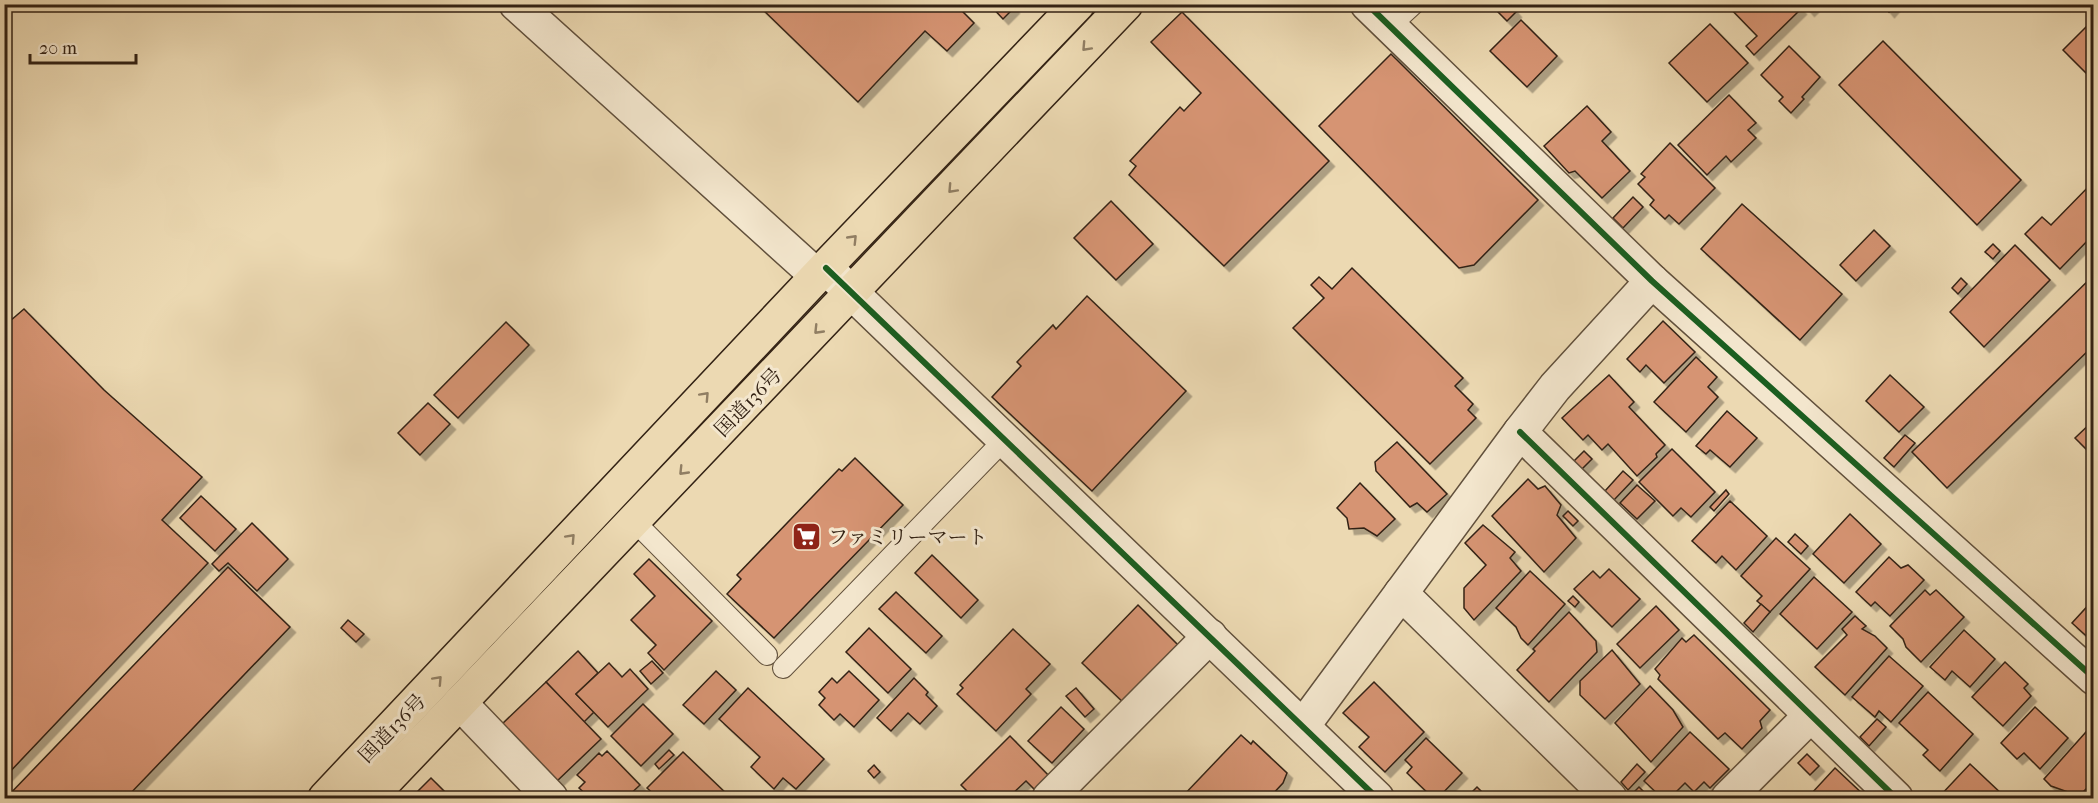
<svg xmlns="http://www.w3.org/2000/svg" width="2098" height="803" font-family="'IM FELL French Canon','Noto Serif JP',serif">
<defs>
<filter id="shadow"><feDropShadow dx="5.5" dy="5.5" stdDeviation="0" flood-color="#0004"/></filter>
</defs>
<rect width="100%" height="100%" fill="#ecd9b2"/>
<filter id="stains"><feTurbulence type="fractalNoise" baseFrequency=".00333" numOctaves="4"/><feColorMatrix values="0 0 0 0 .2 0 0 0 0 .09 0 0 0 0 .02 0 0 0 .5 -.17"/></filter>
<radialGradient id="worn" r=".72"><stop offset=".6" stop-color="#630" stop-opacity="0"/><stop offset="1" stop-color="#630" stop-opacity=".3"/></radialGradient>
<g fill="#d69473" stroke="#332214" stroke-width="1.5" filter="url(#shadow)">
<polygon points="757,4 955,4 974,23 947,51 925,31 858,102"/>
<polygon points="989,4 1011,4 1014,8 1003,19"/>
<polygon points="1506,4 1509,4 1516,12 1507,21 1498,12"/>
<polygon points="1726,4 1796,4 1801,9 1754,55 1746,46 1757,36"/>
<polygon points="1803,4 1812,4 1814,6 1809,11"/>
<polygon points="1886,4 1896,4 1889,12 1884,6"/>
<polygon points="1182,12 1329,161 1224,266 1129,175 1136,166 1130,161 1180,107 1184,111 1201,93 1151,42"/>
<polygon points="2094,19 2094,81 2063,50"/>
<polygon points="1521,20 1557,56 1527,87 1490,51"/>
<polygon points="1710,24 1748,63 1707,102 1669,63"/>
<polygon points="1883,41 2021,180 1977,225 1839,85"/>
<polygon points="1789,46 1820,77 1802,97 1804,99 1791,113 1779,101 1783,97 1761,75"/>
<polygon points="1391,54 1538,200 1474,265 1459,268 1319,126"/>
<polygon points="1729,95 1756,123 1748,130 1756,138 1731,162 1726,156 1707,175 1678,145"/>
<polygon points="1587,106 1611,132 1602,141 1630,171 1602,198 1575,171 1569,173 1544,146"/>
<polygon points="1670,143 1715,188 1679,224 1669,215 1665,219 1650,205 1654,200 1638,184 1645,177 1641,174"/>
<polygon points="2094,181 2094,234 2060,269 2025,234 2042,217 2051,225"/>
<polygon points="1633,197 1643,207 1623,228 1613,218"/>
<polygon points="1111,201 1153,244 1116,280 1074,238"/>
<polygon points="1742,204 1842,294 1800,340 1701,249"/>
<polygon points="1874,230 1890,246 1856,281 1840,265"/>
<polygon points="1993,244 2000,251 1993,259 1985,252"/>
<polygon points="2015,245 2050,280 1984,347 1950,312"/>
<polygon points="1352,268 1463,378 1455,386 1473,404 1468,410 1476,418 1430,464 1293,328 1324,298 1311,285 1319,277 1332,289"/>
<polygon points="2094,275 2094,345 1947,488 1912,452"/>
<polygon points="1961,278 1967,284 1958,294 1952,288"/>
<polygon points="1087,296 1186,391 1092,491 992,397 1021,366 1017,362 1053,325 1056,329"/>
<polygon points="24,309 104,390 202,477 162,520 208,563 4,778 4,315 10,321"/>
<polygon points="1663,321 1695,352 1664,383 1646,365 1640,372 1627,359"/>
<polygon points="506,322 529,345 458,418 434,395"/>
<polygon points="1696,357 1717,377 1708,387 1718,397 1686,432 1654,402"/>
<polygon points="1609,375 1634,402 1629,407 1665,445 1656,454 1657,457 1637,476 1608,444 1602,450 1588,435 1583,440 1562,418"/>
<polygon points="1890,375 1924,407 1899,432 1866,401"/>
<polygon points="428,403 450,424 420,455 398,433"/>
<polygon points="1727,411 1757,438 1730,467 1710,450 1706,454 1696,446"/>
<polygon points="2094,420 2094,457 2075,438"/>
<polygon points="1905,435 1915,443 1894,467 1884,458"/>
<polygon points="1397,442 1447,494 1427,512 1417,503 1410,507 1376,471 1375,462"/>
<polygon points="1672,449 1715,492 1691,517 1681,508 1673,516 1639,482"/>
<polygon points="1584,451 1592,459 1581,470 1573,462"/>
<polygon points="855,458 903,505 774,638 727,594 741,579 737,575 839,469 842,471"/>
<polygon points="1623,471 1633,480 1614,500 1605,491"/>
<polygon points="1528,479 1538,489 1545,486 1561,505 1557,515 1576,538 1544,572 1492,516"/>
<polygon points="1360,483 1395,519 1377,536 1364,528 1349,529 1347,518 1337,508"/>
<polygon points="1637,485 1655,501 1637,519 1620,503"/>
<polygon points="1726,490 1729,494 1714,511 1710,507"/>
<polygon points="201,496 236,529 215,551 180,518"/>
<polygon points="1730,501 1767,536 1736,570 1722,556 1716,563 1692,541"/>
<polygon points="1568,511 1578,521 1573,526 1563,516"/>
<polygon points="1850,514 1881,544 1844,583 1813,554"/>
<polygon points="252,523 288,559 257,591 228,563 219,571 212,564"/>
<polygon points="1483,525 1515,552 1510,558 1521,571 1474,620 1464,608 1464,588 1486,565 1465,543"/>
<polygon points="1795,534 1808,546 1801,554 1788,542"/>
<polygon points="1776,538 1810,569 1770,612 1757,601 1762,596 1741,576"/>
<polygon points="932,555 978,600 961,618 915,573"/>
<polygon points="1889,557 1901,568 1908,565 1924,580 1890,616 1875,602 1871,606 1856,592"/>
<polygon points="649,559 712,621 664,670 648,653 656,645 631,620 655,596 634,574"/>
<polygon points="228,567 290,627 126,798 6,798"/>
<polygon points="1609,569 1640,599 1612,627 1574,589 1593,571 1600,578"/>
<polygon points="1530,571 1565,604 1528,645 1521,638 1516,627 1496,608"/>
<polygon points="1814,577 1852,612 1817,649 1780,614"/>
<polygon points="1925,590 1930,595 1936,590 1964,617 1921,662 1906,647 1903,639 1890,626"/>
<polygon points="896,592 942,636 926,653 879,609"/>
<polygon points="1573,596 1579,602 1575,607 1568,601"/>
<polygon points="2094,599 2094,643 2072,623"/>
<polygon points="1761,604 1770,612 1753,632 1744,623"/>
<polygon points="1138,605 1181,648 1126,705 1082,663"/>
<polygon points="1656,606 1679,630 1640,668 1617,644"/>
<polygon points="1569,612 1596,641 1597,652 1549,702 1517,670 1535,651 1533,649"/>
<polygon points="1855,616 1866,626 1862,629 1875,636 1887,648 1845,695 1815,667 1847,635 1842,629"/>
<polygon points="348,620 364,634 356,642 341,628"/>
<polygon points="869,628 911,669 888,693 846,652"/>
<polygon points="1013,629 1050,664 1026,689 1031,694 996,731 957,694 963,688 960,685"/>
<polygon points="1964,630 1995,659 1970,687 1952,671 1945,680 1930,667"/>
<polygon points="1694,635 1770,710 1760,721 1762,728 1742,749 1725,733 1718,739 1658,679 1660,675 1655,669 1682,638 1686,642"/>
<polygon points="1612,650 1640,684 1605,719 1580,695 1580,681"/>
<polygon points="578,651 598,673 576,694 594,712 584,722 546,682"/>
<polygon points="1889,656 1923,686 1891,722 1879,711 1875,717 1852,697"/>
<polygon points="652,661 663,673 651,684 640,671"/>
<polygon points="2005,662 2028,684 2024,688 2031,696 2003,726 1972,697"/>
<polygon points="609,663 622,677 630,669 648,689 608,727 576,694"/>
<polygon points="716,671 736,690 704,724 683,705"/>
<polygon points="849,671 879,700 854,727 840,714 834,720 819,705 825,698 819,692 832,678 837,683"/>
<polygon points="914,678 928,692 926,695 937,706 920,724 908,713 891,731 877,718"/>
<polygon points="546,682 601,739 556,782 501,725"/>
<polygon points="1374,682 1424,732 1385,772 1359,747 1369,737 1343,713"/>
<polygon points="1650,686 1673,710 1683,727 1651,762 1615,723"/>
<polygon points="748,688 824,759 796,789 783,778 774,789 751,767 760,757 719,719"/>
<polygon points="1076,688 1094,709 1085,717 1066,696"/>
<polygon points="1928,692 1973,734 1940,771 1923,755 1928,750 1899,723"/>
<polygon points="643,704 673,734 641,766 611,736"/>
<polygon points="1061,707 1084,729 1052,763 1028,741"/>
<polygon points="2035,707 2068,738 2040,769 2024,753 2017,759 2001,743"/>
<polygon points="1877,719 1886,727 1869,746 1860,737"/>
<polygon points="2094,723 2094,781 2079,796 2051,786 2044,779"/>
<polygon points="1690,732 1729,769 1710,788 1704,782 1694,792 1685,783 1670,798 1662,798 1644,781"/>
<polygon points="1241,735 1251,744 1253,741 1287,773 1283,783 1269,798 1181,798"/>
<polygon points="1010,736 1051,778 1037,792 1026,781 1008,798 974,798 961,785"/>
<polygon points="1426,738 1462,773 1438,798 1433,798 1407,773 1412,767 1405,760"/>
<polygon points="669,750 674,755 659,769 655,764"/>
<polygon points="607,751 640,785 626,798 590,798 579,788 585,782 577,775 599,753 602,756"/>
<polygon points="683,752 731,798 658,798 647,788"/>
<polygon points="1807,754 1819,766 1810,775 1798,763"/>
<polygon points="1637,764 1645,772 1628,790 1621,782"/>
<polygon points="1970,764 2006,798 1938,798"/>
<polygon points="874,765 880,772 874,778 868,771"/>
<polygon points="1835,768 1867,798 1812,798 1810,795"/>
<polygon points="431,778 451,798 411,798"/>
<polygon points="1477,787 1488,798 1466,798"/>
<polygon points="1639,787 1650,798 1636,798 1632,794"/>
</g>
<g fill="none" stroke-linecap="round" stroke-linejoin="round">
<defs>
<g id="service">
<polyline points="1389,27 1414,4"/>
<polyline points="634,521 767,655"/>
<polyline points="783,668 1005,439"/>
</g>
<g id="minor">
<polyline points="516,4 817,276"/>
<polyline points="1367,4 1652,281 2094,678"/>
<polyline points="826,268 1377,798"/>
<polyline points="1520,432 1896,798"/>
<polyline points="1401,593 1610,798"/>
<polyline points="460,703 551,798"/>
<polyline points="1303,726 1520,432 1555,387 1652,281"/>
<polyline points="1049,798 1210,636"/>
<polyline points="1728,798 1810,716"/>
</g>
<g id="trunk">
<polyline points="325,798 817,276 1078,4"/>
<polyline points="369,798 1126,4"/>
</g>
</defs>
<use href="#service" stroke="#61503c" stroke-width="22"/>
<use href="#minor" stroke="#61503c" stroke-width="36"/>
<use href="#trunk" stroke="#332214" stroke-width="36"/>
<use href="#service" stroke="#f3e6cd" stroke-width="20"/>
<use href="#minor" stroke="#f3e6cd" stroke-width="33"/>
<use href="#trunk" stroke="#ecd9b2" stroke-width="33"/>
<defs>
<g id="cycleway">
<polyline points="1367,4 1652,281 2094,678"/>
<polyline points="826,268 1377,798"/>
<polyline points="1520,432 1896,798"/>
</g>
</defs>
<use href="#cycleway" stroke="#f3e6cd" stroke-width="10"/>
<use href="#cycleway" stroke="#1b5e20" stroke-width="6"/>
</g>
<defs><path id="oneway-chevron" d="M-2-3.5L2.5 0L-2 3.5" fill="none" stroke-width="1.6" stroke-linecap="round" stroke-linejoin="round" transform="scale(1.5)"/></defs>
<g stroke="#907e63">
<use href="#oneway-chevron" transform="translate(1086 47) rotate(133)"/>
<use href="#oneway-chevron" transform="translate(952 189) rotate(133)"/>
<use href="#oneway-chevron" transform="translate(853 239) rotate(-46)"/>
<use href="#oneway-chevron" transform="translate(818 330) rotate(134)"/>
<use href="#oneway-chevron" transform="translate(705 396) rotate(-47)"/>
<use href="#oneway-chevron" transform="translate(683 471) rotate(134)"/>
<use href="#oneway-chevron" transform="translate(571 538) rotate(-47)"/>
<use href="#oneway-chevron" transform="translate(438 680) rotate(-47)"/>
</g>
<defs>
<symbol id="supermarket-square" viewBox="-11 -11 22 22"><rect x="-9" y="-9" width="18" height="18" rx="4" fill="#8f2418" stroke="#f3e6cd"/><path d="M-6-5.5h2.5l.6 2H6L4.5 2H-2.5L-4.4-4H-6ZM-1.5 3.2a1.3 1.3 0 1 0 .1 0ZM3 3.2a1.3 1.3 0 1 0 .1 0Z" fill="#fff"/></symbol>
</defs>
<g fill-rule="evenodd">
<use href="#supermarket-square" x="790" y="520" width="33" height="33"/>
</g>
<g text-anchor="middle" stroke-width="6" stroke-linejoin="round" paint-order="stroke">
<g font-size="20" fill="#332214" stroke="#f3e6cd">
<text transform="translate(748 402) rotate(-46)" y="7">国道136号</text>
<text transform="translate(392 728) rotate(-46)" y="7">国道136号</text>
</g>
<g font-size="20" fill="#332214" stroke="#f3e6cd" text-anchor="start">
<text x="828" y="544">ファミリーマート</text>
</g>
</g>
<rect width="2098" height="803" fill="none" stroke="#ecd9b2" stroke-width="24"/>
<rect x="6" y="6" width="2086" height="791" fill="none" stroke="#332214" stroke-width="3"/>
<rect x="12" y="12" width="2074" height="779" fill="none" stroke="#332214" stroke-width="1.5"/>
<path d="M30 54v9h106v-9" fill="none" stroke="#332214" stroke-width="3"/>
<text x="39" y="54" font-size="18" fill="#332214" stroke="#f3e6cd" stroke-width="4.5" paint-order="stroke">20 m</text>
<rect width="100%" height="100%" filter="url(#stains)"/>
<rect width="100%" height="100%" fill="url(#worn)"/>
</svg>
